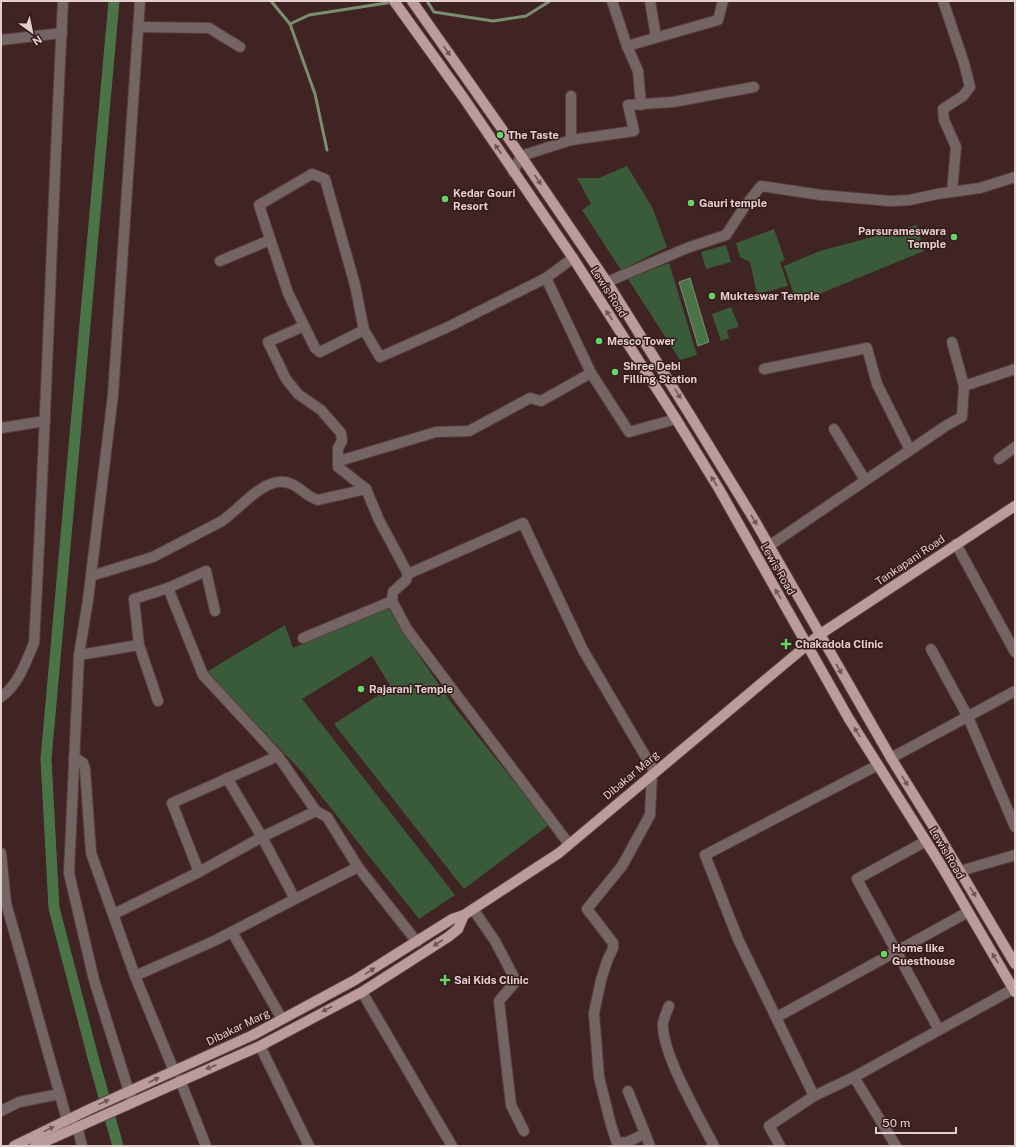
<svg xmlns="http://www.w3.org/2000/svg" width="1016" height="1147" font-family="'Public Sans',sans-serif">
<rect width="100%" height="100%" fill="#402323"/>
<g fill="#3a5b39">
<polygon points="627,166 652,207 667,247 621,270 582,210 591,204 577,178 599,178"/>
<polygon points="917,225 924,251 797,303 784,266 820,251"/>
<polygon points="774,229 785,260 780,262 788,286 757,294 750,262 740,257 736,243"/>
<polygon points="726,245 731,262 706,269 701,252"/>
<polygon points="669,263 697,355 680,360 628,279"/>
<polygon points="731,307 739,327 727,330 729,338 721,341 712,314"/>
<polygon points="389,608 398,625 453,705 549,825 464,889 334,724 391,687 372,656 302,699 455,895 419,919 303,773 226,692 208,671 285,625 293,648"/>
</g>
<polygon fill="#4a7448" stroke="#788f70" points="690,278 709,342 698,346 679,282"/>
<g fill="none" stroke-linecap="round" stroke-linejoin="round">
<g stroke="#788f70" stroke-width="3">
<polyline points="271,1 290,24 309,15 393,2"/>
<polyline points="427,1 434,12 493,21 526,16 550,1"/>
<polyline points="290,24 315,94 327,150"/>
</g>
<polyline stroke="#4a7448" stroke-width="11" points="114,1 46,759 54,908 95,1065 118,1146"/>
<defs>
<g id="minor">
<polyline points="612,1 627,46"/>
<polyline points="650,1 656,37"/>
<polyline points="943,1 964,63 970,87 963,96 943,109 944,120 956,147 952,192"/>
<polyline points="138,27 209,28 240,47"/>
<polyline points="1,40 62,33"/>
<polyline points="571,96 571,140"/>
<polyline points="641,105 638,71 627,46 718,20 723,1"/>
<polyline points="513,172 521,156 571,140 634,131 628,105 673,102 754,87"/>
<polygon points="312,174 325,179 355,285 364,330 320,352 315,348 288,293 259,205"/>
<polyline points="220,261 270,240"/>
<polyline points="546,278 573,258"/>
<polyline points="607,282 687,248 726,235 745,206 761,186 821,195 890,201 910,200 937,194 980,188 1015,177"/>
<polyline points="304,326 268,342 286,379 298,394 321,410 341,433 342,441 338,448 338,467 366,489 379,520 408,574"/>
<polyline points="364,330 380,357 448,327 546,278 591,373 629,432 676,419"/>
<polyline points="952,342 964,386"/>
<polyline points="764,369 867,348 877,384 910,450"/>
<polyline points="1,428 45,421"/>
<polyline points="834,429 865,480"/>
<polyline points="999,459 1015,447"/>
<polyline points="339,461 436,432 469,431 530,398 541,401 591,373"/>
<polyline points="956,544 1015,652"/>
<polyline points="769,546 947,425 962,417 964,386 1015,369"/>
<path d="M 91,576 L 153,557 L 222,521 C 240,509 265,475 289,483 C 300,486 306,497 318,500 L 366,489"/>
<polyline points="168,588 206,571 215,611"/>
<polyline points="392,601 407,629 569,844"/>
<polyline points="303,638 392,601 393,592 406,580 408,574 523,523 583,650 654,771"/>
<polyline points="139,645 134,599 168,588 203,675 278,756 316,811 327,817 358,867 417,942"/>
<polyline points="931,649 968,717 1015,827"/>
<polyline points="79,655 139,645 158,701"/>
<path d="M 1,697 C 18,685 26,662 34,643 C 46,429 52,215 63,1"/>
<polyline points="74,757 83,763 85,769 91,853 135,976 174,1071"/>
<polyline points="891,758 1015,691"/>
<polyline points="227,778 262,837 316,811"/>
<polyline points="926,841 857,879 939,1030"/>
<polyline points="1,853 6,903 67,1120"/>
<polyline points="960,871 1015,855"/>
<polyline points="199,872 172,803 278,756"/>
<polyline points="295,899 358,867"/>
<polyline points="473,909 495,941 516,981 499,1001 511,1105 524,1131"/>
<polyline points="114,914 199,872 262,837 295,899 214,941 135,976"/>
<polyline points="232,932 282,1019"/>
<polyline points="362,992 452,1146"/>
<path d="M 669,1006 C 667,1011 664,1018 663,1023 C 661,1053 700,1118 714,1146"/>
<polyline points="777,1017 968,912"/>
<polyline points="260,1046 309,1146"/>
<polyline points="854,1077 896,1146"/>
<polyline points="180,1080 206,1146"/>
<polyline points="628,1091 650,1146"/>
<polyline points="814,1096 738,939 705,855 878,765"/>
<polyline points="131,1098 94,980 69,873 79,655 88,600 113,395 140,1"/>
<polyline points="1,1111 19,1102 60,1094"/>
<polyline points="77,1126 82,1146"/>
<polyline points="645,1134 627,1142 617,1143 611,1125 599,1077 594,1013 601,980 607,961 613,948 613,943 587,909 622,866 650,815 652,774"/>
<polyline points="780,1146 769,1126 814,1096 854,1077 1015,988"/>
</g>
<g id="major">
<polyline points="394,1 463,97 573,258 676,419 719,489 849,719 941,865 1015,992"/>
<polyline points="412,1 521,156 607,282 690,415 755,521 891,758 938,834 1015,964"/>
<polyline points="14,1146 90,1109 253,1035 355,980 452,919 464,915 559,853 819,635 1015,506"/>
<polyline points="35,1146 260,1046 362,992 448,937 458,929 464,915"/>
</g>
</defs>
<use href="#minor" stroke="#5a3f3e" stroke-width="12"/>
<use href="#major" stroke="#5a3f3e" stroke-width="12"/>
<use href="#minor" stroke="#746564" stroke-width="10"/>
<use href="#major" stroke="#bb9c9b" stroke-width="10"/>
</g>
<defs><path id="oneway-solid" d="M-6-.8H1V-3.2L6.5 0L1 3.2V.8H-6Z"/></defs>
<g fill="#715454">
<use href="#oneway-solid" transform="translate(447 51) rotate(55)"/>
<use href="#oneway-solid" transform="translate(498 149) rotate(-124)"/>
<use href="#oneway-solid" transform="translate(538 180) rotate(56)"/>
<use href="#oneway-solid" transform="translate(609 315) rotate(-124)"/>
<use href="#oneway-solid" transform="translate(678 394) rotate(58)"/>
<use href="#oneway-solid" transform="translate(714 481) rotate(-121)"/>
<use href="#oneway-solid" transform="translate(754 520) rotate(59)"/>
<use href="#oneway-solid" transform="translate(778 594) rotate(-120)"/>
<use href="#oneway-solid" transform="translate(839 669) rotate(60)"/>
<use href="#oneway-solid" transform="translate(857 732) rotate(-122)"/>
<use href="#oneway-solid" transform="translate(905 781) rotate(58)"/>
<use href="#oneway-solid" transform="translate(973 892) rotate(59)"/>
<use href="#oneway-solid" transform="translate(438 943) rotate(147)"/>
<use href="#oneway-solid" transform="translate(995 958) rotate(-121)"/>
<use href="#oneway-solid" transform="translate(370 971) rotate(-32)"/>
<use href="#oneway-solid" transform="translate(327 1009) rotate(152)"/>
<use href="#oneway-solid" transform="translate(211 1067) rotate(157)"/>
<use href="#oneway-solid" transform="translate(154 1080) rotate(-24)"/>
<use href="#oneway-solid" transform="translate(104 1102) rotate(-25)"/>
<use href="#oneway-solid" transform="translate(49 1129) rotate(-26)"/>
</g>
<g fill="#67d466" stroke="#351a1a" stroke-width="1.5">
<circle cx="500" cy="135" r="4"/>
<circle cx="445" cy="199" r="4"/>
<circle cx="691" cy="203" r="4"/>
<circle cx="954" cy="237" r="4"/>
<circle cx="712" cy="296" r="4"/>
<circle cx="599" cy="341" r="4"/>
<circle cx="615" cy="372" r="4"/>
<path d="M784 638h4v4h4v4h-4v4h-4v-4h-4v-4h4z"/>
<circle cx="361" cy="689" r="4"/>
<circle cx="884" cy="954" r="4"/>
<path d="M443 974h4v4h4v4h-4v4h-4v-4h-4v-4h4z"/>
</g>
<g text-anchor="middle" stroke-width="3" stroke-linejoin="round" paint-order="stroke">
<g font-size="11" font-weight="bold" fill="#e3cfce" stroke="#351a1a" text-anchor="start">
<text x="508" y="139">The Taste</text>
<text x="453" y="197">Kedar Gouri<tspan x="453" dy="13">Resort</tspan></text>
<text x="699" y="207">Gauri temple</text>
<text x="946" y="235" text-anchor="end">Parsurameswara<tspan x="946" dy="13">Temple</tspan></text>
<text x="720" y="300">Mukteswar Temple</text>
<text x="607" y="345">Mesco Tower</text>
<text x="623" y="370">Shree Debi<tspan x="623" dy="13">Filling Station</tspan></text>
<text x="795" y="648">Chakadola Clinic</text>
<text x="369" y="693">Rajarani Temple</text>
<text x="892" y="952">Home like<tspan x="892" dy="13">Guesthouse</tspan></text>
<text x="454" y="984">Sai Kids Clinic</text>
</g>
<g font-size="11" fill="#e3cfce" stroke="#351a1a">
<text transform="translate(609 292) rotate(57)" y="4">Lewis Road</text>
<text transform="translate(910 560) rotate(-34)" y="4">Tankapani Road</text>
<text transform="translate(778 569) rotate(60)" y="4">Lewis Road</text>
<text transform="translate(631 775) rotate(-40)" y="4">Dibakar Marg</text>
<text transform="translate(947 853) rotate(59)" y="4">Lewis Road</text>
<text transform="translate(238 1027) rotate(-26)" y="4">Dibakar Marg</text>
</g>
</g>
<rect width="1016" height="1147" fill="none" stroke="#e3cfce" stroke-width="4"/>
<g transform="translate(32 32) rotate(147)" stroke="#351a1a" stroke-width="3" paint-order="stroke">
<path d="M0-3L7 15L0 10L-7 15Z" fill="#e3cfce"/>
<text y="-6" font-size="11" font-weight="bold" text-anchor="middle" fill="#e3cfce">N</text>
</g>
<path d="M876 1127v6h80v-6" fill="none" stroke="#e3cfce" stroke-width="2"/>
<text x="882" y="1127" font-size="12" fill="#e3cfce" stroke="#351a1a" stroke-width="3" paint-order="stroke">50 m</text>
</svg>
